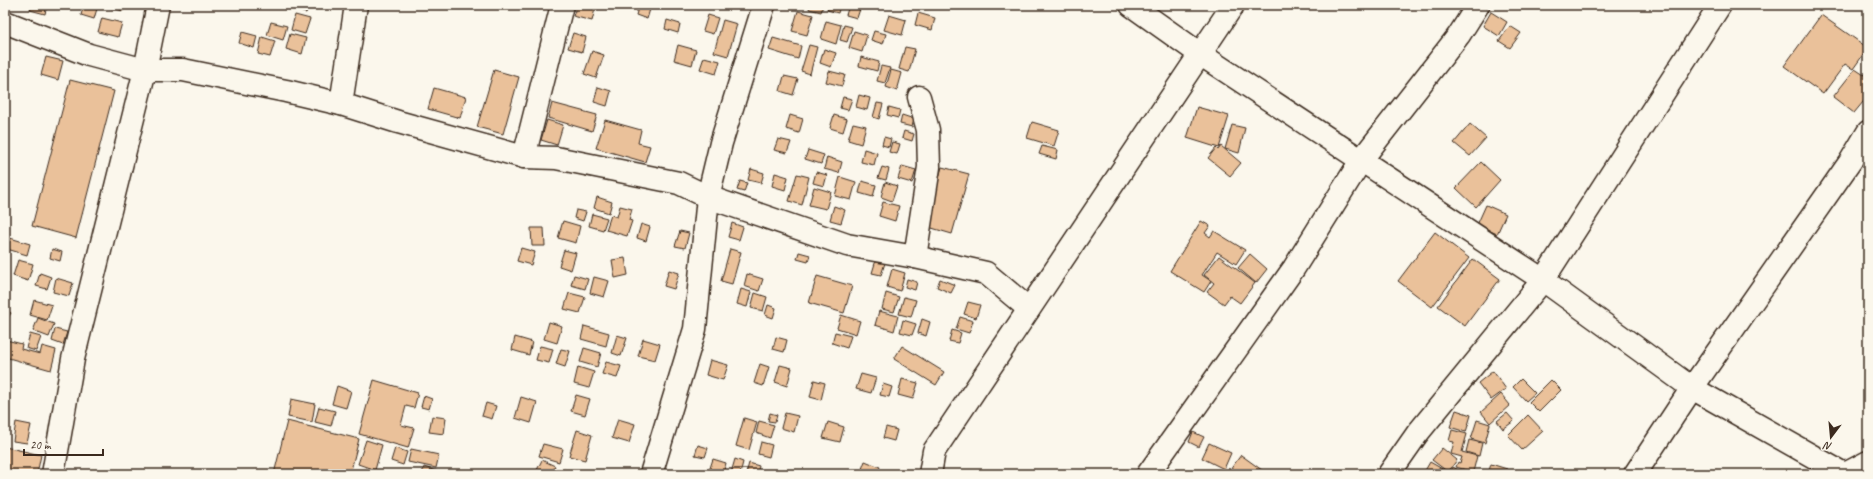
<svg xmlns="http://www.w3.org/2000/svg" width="1873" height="479" font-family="Caveat,sans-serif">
<rect width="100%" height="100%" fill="#fbf7ec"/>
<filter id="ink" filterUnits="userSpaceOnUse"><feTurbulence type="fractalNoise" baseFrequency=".025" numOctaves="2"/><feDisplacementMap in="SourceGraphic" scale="8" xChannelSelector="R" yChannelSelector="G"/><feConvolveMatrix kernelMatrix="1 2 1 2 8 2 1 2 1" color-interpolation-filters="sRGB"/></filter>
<g filter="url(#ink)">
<g fill="#eac19a" stroke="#3b2a1e">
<polygon points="31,5 47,5 45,14 30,10"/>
<polygon points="84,5 98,5 94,19 81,15"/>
<polygon points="108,5 124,5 123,11 108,7"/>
<polygon points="294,5 309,5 306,13 293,9"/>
<polygon points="577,5 596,5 592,21 573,16"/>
<polygon points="639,5 651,6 647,19 636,15"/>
<polygon points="810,5 823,5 821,12 809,9"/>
<polygon points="828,5 840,5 838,13 827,10"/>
<polygon points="849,5 861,6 857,18 846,15"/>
<polygon points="798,11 813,15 807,35 792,31"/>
<polygon points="1491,12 1507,22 1499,36 1483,26"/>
<polygon points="918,13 935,18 932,30 915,25"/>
<polygon points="295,15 310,19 305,34 291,30"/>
<polygon points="708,15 718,18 713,34 703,31"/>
<polygon points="889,15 906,20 902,35 884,30"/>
<polygon points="1821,15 1868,48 1853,69 1845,64 1823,94 1784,66"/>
<polygon points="102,18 122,23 118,37 98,32"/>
<polygon points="667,20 680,24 678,33 665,29"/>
<polygon points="723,20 737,24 728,56 714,52"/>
<polygon points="826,21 841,25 836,44 821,39"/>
<polygon points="271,22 287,26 283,40 267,35"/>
<polygon points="844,25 852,27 847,42 840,40"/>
<polygon points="1510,26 1521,33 1510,48 1499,41"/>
<polygon points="854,31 867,35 862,52 849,48"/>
<polygon points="874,31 886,34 883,44 871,40"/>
<polygon points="242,32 257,36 254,48 239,43"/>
<polygon points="573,33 586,37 582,52 568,48"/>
<polygon points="290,34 306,38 302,54 286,49"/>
<polygon points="262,37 275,41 270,57 258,54"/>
<polygon points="773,38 801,46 798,59 769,50"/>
<polygon points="678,45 696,50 692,65 674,60"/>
<polygon points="809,45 817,47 810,74 801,71"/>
<polygon points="905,47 915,49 909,72 899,69"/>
<polygon points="824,49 836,53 831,67 820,63"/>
<polygon points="592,51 604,55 596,78 584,74"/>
<polygon points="46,57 63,61 58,80 41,75"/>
<polygon points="704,57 720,61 716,74 700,69"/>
<polygon points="861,57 879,62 877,71 859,66"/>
<polygon points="881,66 890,68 885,83 877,81"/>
<polygon points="1855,69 1864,75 1868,71 1868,96 1854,113 1833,97"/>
<polygon points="494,70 519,77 503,134 477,127"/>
<polygon points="891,70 902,73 897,91 886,87"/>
<polygon points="829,71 845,75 842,86 826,82"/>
<polygon points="784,76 798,79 793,95 780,91"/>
<polygon points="70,80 114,91 76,238 32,226"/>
<polygon points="598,87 611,91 607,106 594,102"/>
<polygon points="434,88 466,97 460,118 428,109"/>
<polygon points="859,95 870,98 867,110 856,107"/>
<polygon points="843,97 852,99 848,110 840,108"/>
<polygon points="552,103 597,115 592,131 548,118"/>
<polygon points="877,103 883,104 879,119 873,117"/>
<polygon points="889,107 900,110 898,118 887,115"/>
<polygon points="1197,107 1229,116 1219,148 1187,138"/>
<polygon points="790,115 803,119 799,133 786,129"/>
<polygon points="834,115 847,119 843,132 830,128"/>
<polygon points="902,115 914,119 912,127 900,124"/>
<polygon points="547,120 563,125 557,145 541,140"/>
<polygon points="605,120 641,130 638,143 650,146 645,162 596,148"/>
<polygon points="1032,122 1059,130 1054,146 1027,138"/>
<polygon points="853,123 866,126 861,144 848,140"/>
<polygon points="1470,124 1486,138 1470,156 1454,143"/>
<polygon points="1232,125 1245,128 1239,153 1225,149"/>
<polygon points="904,131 914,134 912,141 902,138"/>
<polygon points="884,137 891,139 889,147 882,145"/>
<polygon points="778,139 791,142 787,153 774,150"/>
<polygon points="892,142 900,144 897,154 889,152"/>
<polygon points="1042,146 1058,150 1056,159 1039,154"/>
<polygon points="1221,146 1241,163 1230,176 1208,158 1216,148 1218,150"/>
<polygon points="864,149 877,153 874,165 861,162"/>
<polygon points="808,150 824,155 821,164 805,159"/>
<polygon points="827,157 842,162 839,173 824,169"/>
<polygon points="1481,162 1500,180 1476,207 1456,188"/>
<polygon points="902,166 916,170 912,183 898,179"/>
<polygon points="882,167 889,169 886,180 878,178"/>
<polygon points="942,167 969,174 952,234 925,226"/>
<polygon points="751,169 764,173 761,183 748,180"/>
<polygon points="816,172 827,175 824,186 813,183"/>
<polygon points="775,173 788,177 785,190 772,186"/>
<polygon points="797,174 809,177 802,205 789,201"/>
<polygon points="840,177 856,182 851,200 835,196"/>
<polygon points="740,181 747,183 744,192 737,190"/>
<polygon points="862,181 876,185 873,197 859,193"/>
<polygon points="885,182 897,186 892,201 881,197"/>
<polygon points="814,187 831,192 826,209 809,205"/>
<polygon points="597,197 612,202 609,213 594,208"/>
<polygon points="883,202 899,206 895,221 879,216"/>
<polygon points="1486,205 1506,214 1497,234 1477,225"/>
<polygon points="620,206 632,209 629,220 632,221 627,236 606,230 611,215 617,217"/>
<polygon points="834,206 845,210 841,223 830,220"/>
<polygon points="576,210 586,212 583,221 574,218"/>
<polygon points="592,214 607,218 603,230 589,226"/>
<polygon points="563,221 580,226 576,243 558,238"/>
<polygon points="1201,221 1210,226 1205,233 1210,237 1214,231 1245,250 1236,264 1217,252 1202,275 1211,281 1204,292 1170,271"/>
<polygon points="732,223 743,227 739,240 728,237"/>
<polygon points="641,224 650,227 646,241 637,238"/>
<polygon points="531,228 544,228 545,246 532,246"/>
<polygon points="680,231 689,233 685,248 675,246"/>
<polygon points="1435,232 1469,258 1432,307 1398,281"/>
<polygon points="10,238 30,244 27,255 7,249"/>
<polygon points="521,248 535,252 531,265 517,261"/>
<polygon points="52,249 62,252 60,261 50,258"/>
<polygon points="730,249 741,252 732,284 721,281"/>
<polygon points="564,250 576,253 571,270 559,266"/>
<polygon points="799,252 810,255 808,262 797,259"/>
<polygon points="1250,254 1267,269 1256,283 1238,268"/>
<polygon points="1219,256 1255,283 1240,303 1230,296 1224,304 1207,292 1214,283 1204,275"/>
<polygon points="625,258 628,275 615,278 612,260"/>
<polygon points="1473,259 1500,279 1465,326 1438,306"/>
<polygon points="18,260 33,264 28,281 13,276"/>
<polygon points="876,260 885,263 881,275 872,273"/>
<polygon points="892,269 905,273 900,291 887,287"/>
<polygon points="669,270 679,273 674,289 664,286"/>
<polygon points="40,273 51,277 47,289 36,286"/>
<polygon points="747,274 763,279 759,291 744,286"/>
<polygon points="574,275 588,279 585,289 571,285"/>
<polygon points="817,276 852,286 844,313 809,303"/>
<polygon points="594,277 609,281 604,297 590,293"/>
<polygon points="56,278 73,283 69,296 53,292"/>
<polygon points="907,279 917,282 915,290 905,287"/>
<polygon points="940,279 955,285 951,293 937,287"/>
<polygon points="741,289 751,292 747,307 737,304"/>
<polygon points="569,293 585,297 580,313 564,309"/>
<polygon points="755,293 767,297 763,311 751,308"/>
<polygon points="886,293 899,297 894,312 882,309"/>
<polygon points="904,297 916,300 911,317 899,314"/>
<polygon points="34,300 52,305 47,320 30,315"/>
<polygon points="968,302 980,305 976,318 964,314"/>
<polygon points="768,305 776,308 773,318 765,315"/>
<polygon points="5,308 11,313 5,322"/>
<polygon points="879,311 898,316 894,331 875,325"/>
<polygon points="841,315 860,321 856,334 837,328"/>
<polygon points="960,317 973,321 969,333 956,329"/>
<polygon points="38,318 54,324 49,337 33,331"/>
<polygon points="922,319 930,322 926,336 918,333"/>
<polygon points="903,320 916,324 912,335 900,332"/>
<polygon points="549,322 562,326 557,343 544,339"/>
<polygon points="584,326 609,333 606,346 581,339"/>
<polygon points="55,329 67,332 63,345 52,341"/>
<polygon points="952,330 961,333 958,343 949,341"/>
<polygon points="835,332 851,336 847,348 832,343"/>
<polygon points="30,334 41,337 36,351 26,348"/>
<polygon points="617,335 627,338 621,356 612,353"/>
<polygon points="515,337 532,342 529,355 512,350"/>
<polygon points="776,337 787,340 784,352 773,349"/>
<polygon points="643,339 660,344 655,360 638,356"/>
<polygon points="6,340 22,344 21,349 40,354 42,346 56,350 51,370 5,357"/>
<polygon points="540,346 553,349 549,363 536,360"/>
<polygon points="902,346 944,372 936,385 894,359"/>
<polygon points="584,348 601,353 597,367 580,362"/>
<polygon points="561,349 570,351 565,367 556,364"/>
<polygon points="710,360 728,365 723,380 706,375"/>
<polygon points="606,362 621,366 617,378 602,374"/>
<polygon points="760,364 769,367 763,386 754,383"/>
<polygon points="780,365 792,368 787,386 775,382"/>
<polygon points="578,367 594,372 589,388 574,384"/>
<polygon points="1493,371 1506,389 1491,400 1478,383"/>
<polygon points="861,374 876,378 871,393 856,389"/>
<polygon points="902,379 918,383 913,399 898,395"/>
<polygon points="1521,379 1535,393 1526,401 1513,387"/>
<polygon points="374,380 418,393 414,408 406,406 401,425 414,428 408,448 359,434"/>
<polygon points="814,380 825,383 821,400 810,397"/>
<polygon points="1551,380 1561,390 1539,412 1529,402"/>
<polygon points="883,384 892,387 889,397 880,395"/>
<polygon points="337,386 351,391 346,408 332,404"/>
<polygon points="1501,394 1510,405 1490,423 1481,412"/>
<polygon points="576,395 590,399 585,415 571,411"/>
<polygon points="424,396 432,399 429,409 421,407"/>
<polygon points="521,397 537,402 531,423 515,418"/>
<polygon points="291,399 315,404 312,422 288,417"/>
<polygon points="486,403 496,406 492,419 482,416"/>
<polygon points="319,407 335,411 331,426 315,422"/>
<polygon points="1456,410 1471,415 1466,432 1450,427"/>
<polygon points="770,413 777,415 775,422 768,421"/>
<polygon points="785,413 798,416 794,432 781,428"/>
<polygon points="1507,413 1514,421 1503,429 1497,421"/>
<polygon points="1528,415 1543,431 1522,450 1508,435"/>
<polygon points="432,416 446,418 444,434 429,432"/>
<polygon points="744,418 757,422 749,450 736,446"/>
<polygon points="618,419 635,424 629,443 612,438"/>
<polygon points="1477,420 1490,424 1485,443 1471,439"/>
<polygon points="287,421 359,439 350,474 274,474"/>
<polygon points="759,421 774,425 770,438 756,433"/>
<polygon points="16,422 31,425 27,443 13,441"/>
<polygon points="828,422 844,427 840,442 823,438"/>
<polygon points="886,427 897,430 894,441 883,438"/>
<polygon points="577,430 592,435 585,460 569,456"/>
<polygon points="1452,430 1467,434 1462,452 1477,456 1473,472 1456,467 1458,462 1460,463 1462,457 1451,454 1454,442 1449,441"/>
<polygon points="1193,432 1204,437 1199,447 1189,442"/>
<polygon points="366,440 382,445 375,470 358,464"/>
<polygon points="1469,440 1482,443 1479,456 1466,452"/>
<polygon points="761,442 772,445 769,457 758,454"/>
<polygon points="1209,443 1231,453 1224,469 1202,458"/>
<polygon points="543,444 563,449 559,462 539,456"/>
<polygon points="698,445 708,448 705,457 695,455"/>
<polygon points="5,447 41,455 37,474 5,474"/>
<polygon points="395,448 407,452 403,465 391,461"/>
<polygon points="1442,448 1457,460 1448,472 1432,460"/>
<polygon points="411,449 439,455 436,468 408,462"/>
<polygon points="1241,455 1266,473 1265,474 1227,474"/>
<polygon points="713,459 726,463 723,474 708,474"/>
<polygon points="735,459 743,462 740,474 731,473"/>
<polygon points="542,460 555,466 551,474 535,474"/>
<polygon points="865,461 880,467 877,474 860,474"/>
<polygon points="1430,462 1444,470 1442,474 1423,474"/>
<polygon points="749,463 759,466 757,474 746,474"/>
<polygon points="1491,464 1507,469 1505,474 1488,474"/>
<polygon points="424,467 439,472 438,474 422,474"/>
<polygon points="1453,467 1465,474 1449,474"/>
<polygon points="564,469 579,474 562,474"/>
</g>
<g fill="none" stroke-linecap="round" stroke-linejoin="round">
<defs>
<g id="minor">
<polyline points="1131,5 1200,54 1543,280 1692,388 1635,474"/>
<polyline points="5,22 89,55 145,70 183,70 286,91 341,104 398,122 524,157 556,158 679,183 708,197 847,245 915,257 986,273 1029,309"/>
<polyline points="341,104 356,5"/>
<polyline points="524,157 562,5"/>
<polyline points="915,257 929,167 928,130 919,97"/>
<polyline points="53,474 73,359 145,70 158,5"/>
<polyline points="651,474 695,329 708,197 721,143 764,5"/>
<polyline points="930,474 934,451 1233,5"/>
<polyline points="1148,474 1294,268 1362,159 1459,35 1478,5"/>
<polyline points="1389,474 1417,434 1543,280 1720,5"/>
<polyline points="1844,474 1692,388 1850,162 1868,132"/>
<polyline points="1845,474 1868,462"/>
</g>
</defs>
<use href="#minor" stroke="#3b2a1e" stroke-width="25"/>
<use href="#minor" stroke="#fbf7ec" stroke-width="22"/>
</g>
</g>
<rect width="1873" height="479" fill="none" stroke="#fbf7ec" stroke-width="20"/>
<rect x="10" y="10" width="1853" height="459" fill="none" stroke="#3b2a1e" stroke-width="1.5" filter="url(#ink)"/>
<g transform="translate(1831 437) rotate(196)" stroke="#fbf7ec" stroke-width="3" paint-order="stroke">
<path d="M0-3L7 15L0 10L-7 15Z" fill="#3b2a1e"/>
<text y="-6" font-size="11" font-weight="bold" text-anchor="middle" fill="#3b2a1e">N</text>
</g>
<path d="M24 449v6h79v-6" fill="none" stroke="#3b2a1e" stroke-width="2"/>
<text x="30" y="449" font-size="12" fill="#3b2a1e" stroke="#fbf7ec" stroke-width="3" paint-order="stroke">20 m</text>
</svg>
